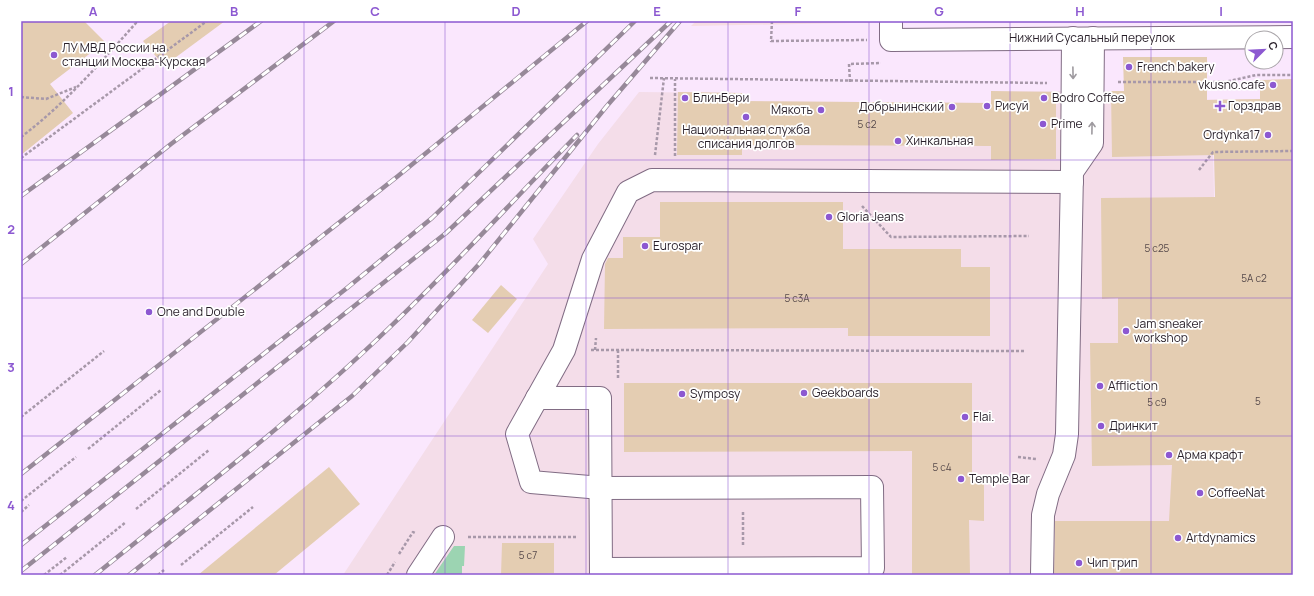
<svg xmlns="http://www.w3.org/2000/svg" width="1314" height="596" font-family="Manrope,sans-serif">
<rect width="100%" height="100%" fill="#fae7fd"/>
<polygon fill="#f4dde9" points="1293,79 1213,147 1217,344 1293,575 343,575 548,264 533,239 598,144 639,92 742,93 742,101 991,103 991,91 1111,91 1176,100 1260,99 1260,80"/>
<polygon fill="#f7dde3" points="696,21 951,21 691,26"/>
<polygon fill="#9cd4b2" points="454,546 465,546 464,566 462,566 462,575 434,575"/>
<g fill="#e4cdb2">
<polygon points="21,21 84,21 105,42 50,84 73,113 21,155"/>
<polygon points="171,21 225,21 164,66 143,41"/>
<polygon points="1123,57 1207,57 1207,100 1260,99 1260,80 1293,79 1293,575 1054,575 1055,521 1169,521 1172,465 1092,466 1090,343 1118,343 1118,298 1102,299 1101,198 1215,197 1214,155 1112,157 1111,91 1124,91"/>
<polygon points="991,91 1056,92 1056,159 991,160 991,146 742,145 742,155 677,155 678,92 742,93 742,101 991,103"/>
<polygon points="660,202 843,202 843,249 961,249 961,267 990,267 990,336 848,336 848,328 604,329 605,264 608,258 623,258 623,237 660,237"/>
<polygon points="501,285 517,299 488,333 472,320"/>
<polygon points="624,383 972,383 972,482 984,482 984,521 969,520 970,575 912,575 912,451 624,452"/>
<polygon points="329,467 360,504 274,575 198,575"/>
<polygon points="502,543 554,543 554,573 501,575"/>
</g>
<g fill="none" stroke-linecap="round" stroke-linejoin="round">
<defs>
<g id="minor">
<polyline points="891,21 891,40 1293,37"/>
<polyline points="1072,172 1092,143 1093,38"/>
<polyline points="537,398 600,398 601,575"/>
<polyline points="601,569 873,568 872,487 601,488 531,482 517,434 564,350 593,259 628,192 652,180 1072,182"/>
<polyline points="418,575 443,537"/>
<polyline points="1042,575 1043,515 1048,494 1064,455 1067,434 1072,172 1073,38"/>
</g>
</defs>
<use href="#minor" stroke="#816c84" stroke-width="24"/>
<g stroke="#a798a9" stroke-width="2.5" stroke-dasharray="3 2" stroke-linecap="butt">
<polyline points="772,21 771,41 867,40"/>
<polyline points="650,78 1047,83"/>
<polyline points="850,82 849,64 881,63"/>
<polyline points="1118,82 1225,82 1256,75 1293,75"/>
<polyline points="21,97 46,99 76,87"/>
<path d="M 21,137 C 65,104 100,63 136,23 L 135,21"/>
<polyline points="655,155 664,78"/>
<polyline points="675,156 675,79"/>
<polyline points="21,158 207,21"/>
<polyline points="1199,170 1213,152 1293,151"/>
<polyline points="862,206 891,237 1029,236"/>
<polyline points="591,350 1026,351"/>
<polyline points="595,350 596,338"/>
<polyline points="618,350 618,380"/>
<polyline points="21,417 104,351"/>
<polyline points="88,449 161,390"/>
<polyline points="1018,457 1036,459"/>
<polyline points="21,501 76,457"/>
<polyline points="136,509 209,450"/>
<polyline points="21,512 29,505"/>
<polyline points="743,512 743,545"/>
<polyline points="468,537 577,537"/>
<polyline points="399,554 413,532 415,533"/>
<polyline points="181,565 253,507"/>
<polyline points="44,575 67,557"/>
<polyline points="60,575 126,522"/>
<polyline points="158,575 164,570"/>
<polyline points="387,575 395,562"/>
</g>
<use href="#minor" stroke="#fff" stroke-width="22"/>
<defs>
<g id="rail">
<polyline points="21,196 261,21"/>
<polyline points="21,264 171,144 334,21"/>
<polyline points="21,474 398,176 587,21"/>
<polyline points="21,545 347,288 432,218 635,21"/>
<polyline points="21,571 446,233 671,21"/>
<path d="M 95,575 C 194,495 297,417 389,328 C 454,266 514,199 577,135"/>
<polyline points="129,575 352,396 408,342 480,263 606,107 680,21"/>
</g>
</defs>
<use href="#rail" stroke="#978999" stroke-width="4.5"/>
<use href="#rail" stroke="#fff" stroke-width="3" stroke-dasharray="9" stroke-linecap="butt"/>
</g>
<defs><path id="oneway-shaft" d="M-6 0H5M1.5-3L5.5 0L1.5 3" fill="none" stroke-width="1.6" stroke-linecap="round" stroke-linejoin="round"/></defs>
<g stroke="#9e9a9f">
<use href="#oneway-shaft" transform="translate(1073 73) rotate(89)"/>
<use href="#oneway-shaft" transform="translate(1092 128) rotate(-89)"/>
</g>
<path fill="none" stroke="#8c58d1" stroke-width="1" stroke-opacity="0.55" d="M 163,21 L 163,575M 304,21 L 304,575M 445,21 L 445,575M 586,21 L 586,575M 728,21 L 728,575M 869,21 L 869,575M 1010,21 L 1010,575M 1151,21 L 1151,575M 21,160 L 1293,160M 21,298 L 1293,298M 21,436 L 1293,436"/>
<g fill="#8c58d1" stroke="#fff" stroke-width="1.5">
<circle cx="54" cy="55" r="4"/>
<circle cx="1129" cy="67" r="4"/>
<circle cx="1273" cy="85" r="4"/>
<circle cx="685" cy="98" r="4"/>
<circle cx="1044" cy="98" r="4"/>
<circle cx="987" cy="106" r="4"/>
<path d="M1218 100h4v4h4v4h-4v4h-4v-4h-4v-4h4z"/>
<circle cx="952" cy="107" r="4"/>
<circle cx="821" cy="110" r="4"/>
<circle cx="746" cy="117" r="4"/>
<circle cx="1043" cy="124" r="4"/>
<circle cx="1268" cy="135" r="4"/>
<circle cx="898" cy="141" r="4"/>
<circle cx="829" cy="217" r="4"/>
<circle cx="645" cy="246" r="4"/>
<circle cx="149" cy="312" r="4"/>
<circle cx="1126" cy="331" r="4"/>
<circle cx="1100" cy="386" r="4"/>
<circle cx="804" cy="393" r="4"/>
<circle cx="682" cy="394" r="4"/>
<circle cx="965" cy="417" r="4"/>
<circle cx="1101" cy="426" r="4"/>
<circle cx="1169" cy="455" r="4"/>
<circle cx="961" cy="479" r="4"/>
<circle cx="1200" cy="493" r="4"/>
<circle cx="1178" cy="538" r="4"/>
<circle cx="1079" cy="563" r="4"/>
</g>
<g text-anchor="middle" stroke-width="3.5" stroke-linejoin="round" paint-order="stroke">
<g font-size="10" fill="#574a4b">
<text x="867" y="128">5 с2</text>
<text x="1157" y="252">5 с25</text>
<text x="1254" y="282">5А с2</text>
<text x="797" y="302">5 с3А</text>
<text x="1258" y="405">5</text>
<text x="1157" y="406">5 с9</text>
<text x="942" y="471">5 с4</text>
<text x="528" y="559">5 с7</text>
</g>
<g font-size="12" fill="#281f29" stroke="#fff">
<text x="1092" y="42">Нижний Сусальный переулок</text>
</g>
<g font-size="12" fill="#281f29" stroke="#fff" text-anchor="start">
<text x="62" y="52">ЛУ МВД России на<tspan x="62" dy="14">станции Москва-Курская</tspan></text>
<text x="1137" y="71">French bakery</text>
<text x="1265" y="89" text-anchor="end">vkusno.cafe</text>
<text x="693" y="102">БлинБери</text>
<text x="1052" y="102">Bodro Coffee</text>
<text x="995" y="110">Рисуй</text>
<text x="1228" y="110">Горздрав</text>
<text x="944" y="111" text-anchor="end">Добрынинский</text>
<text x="813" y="114" text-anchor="end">Мякоть</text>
<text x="1051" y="128">Prime</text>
<text x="746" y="134" text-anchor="middle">Национальная служба<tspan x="746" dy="14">списания долгов</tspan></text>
<text x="1260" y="139" text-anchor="end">Ordynka17</text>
<text x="906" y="145">Хинкальная</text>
<text x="837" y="221">Gloria Jeans</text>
<text x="653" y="250">Eurospar</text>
<text x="157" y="316">One and Double</text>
<text x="1134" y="328">Jam sneaker<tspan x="1134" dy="14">workshop</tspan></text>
<text x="1108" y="390">Affliction</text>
<text x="812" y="397">Geekboards</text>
<text x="690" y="398">Symposy</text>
<text x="973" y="421">Flai.</text>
<text x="1109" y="430">Дринкит</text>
<text x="1177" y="459">Арма крафт</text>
<text x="969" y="483">Temple Bar</text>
<text x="1208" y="497">CoffeeNat</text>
<text x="1186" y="542">Artdynamics</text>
<text x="1087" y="567">Чип трип</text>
</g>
</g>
<rect width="1314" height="596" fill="none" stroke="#ffffff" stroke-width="44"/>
<g transform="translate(1264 50) rotate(66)"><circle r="19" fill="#ffffff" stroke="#a9a5a9"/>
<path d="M0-3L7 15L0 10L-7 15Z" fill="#8c58d1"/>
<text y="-6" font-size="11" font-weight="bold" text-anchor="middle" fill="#281f29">С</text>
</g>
<rect x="22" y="22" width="1270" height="552" fill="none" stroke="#8c58d1" stroke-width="1.5"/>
<g font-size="13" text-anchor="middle" font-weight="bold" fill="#8c58d1">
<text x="93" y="16">A</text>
<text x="234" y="16">B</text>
<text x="375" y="16">C</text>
<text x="516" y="16">D</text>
<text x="657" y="16">E</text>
<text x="798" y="16">F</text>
<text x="939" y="16">G</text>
<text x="1080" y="16">H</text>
<text x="1221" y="16">I</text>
<text x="11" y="96">1</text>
<text x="11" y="234">2</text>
<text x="11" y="372">3</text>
<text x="11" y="510">4</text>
</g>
</svg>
